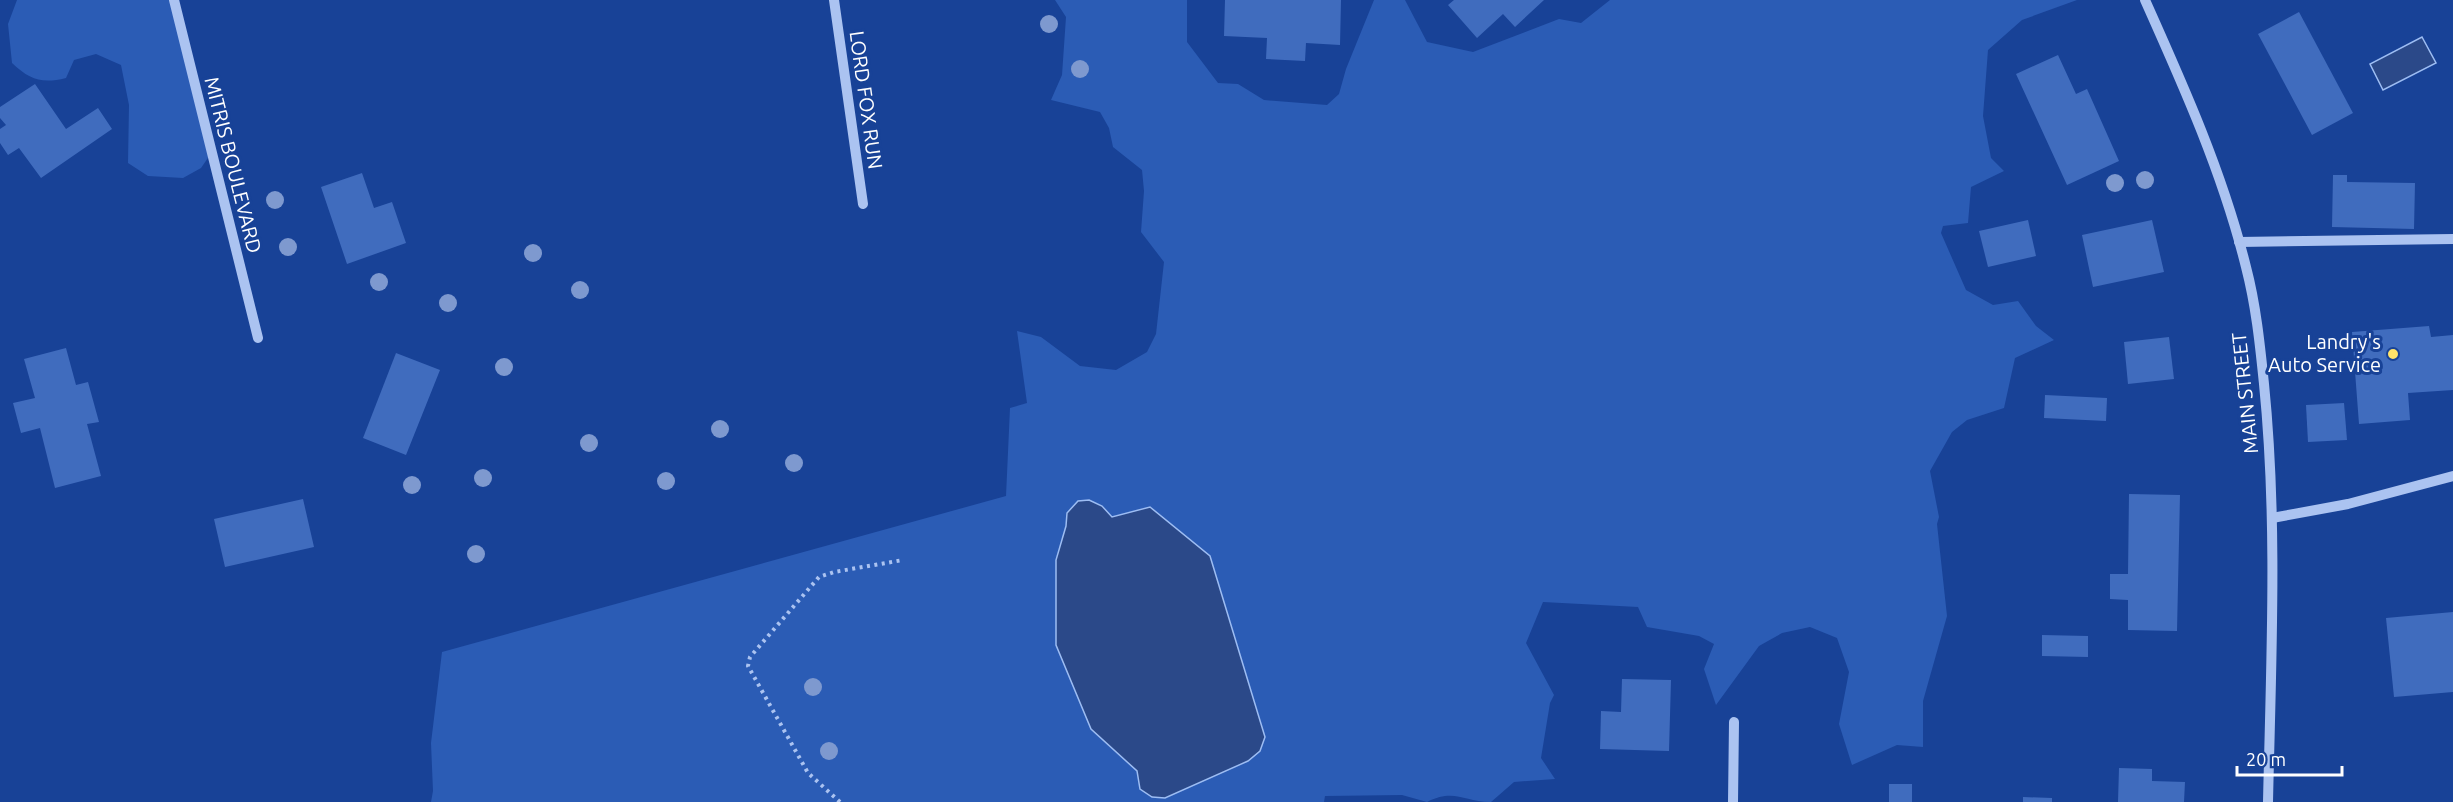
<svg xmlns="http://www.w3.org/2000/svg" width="2453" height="802" font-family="Ubuntu,sans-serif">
<rect width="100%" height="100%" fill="#184297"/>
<g fill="#2b5cb5" fill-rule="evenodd">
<path d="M 17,0 L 174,0 L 212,152 L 201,168 L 183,178 L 148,176 L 128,163 L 129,105 L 121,65 L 96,54 L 74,60 L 66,78 C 42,84 30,80 12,63 L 8,24 Z"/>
<path d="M 1055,0 L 1187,0 L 1187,42 L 1218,83 L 1238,84 L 1264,100 L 1327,105 L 1339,94 L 1346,69 L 1374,0 L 1405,0 L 1427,42 L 1473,52 L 1559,19 L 1581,23 L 1610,0 L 2077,0 L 2022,20 L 1988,50 L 1983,116 L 1991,158 L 2004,171 L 1971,187 L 1968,223 L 1943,226 L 1941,233 L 1966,290 L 1993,305 L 2018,301 L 2036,326 L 2054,340 L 2015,358 L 2004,408 L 1967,420 L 1952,432 L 1930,471 L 1939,517 L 1937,524 L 1947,616 L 1923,701 L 1923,747 L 1897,745 L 1852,765 L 1839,724 L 1849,672 L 1837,638 L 1810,627 L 1782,633 L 1759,646 L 1716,705 L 1704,669 L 1714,644 L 1699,636 L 1647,627 L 1638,607 L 1543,602 L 1526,643 L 1554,695 L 1550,703 L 1541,758 L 1555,779 L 1514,782 L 1491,802 C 1463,802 1455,788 1427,802 L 1402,795 L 1325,796 L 1324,802 L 431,802 L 433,791 L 431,743 L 442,652 L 1006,496 L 1010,408 L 1027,403 L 1017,331 L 1041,337 L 1080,366 L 1116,370 L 1147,352 L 1156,334 L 1164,262 L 1141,232 L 1144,191 L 1142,170 L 1113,147 L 1109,128 L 1100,112 L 1051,100 L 1062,75 L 1066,17 ZM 1078,501 L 1102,506 L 1112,517 L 1145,508 L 1243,665 L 1260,719 L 1261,748 L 1140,789 L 1137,771 L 1091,729 L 1066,526 L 1067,513 Z"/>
</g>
<g fill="#2b4989" stroke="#9dbdf3" stroke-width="1.5">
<polygon points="2422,37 2436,63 2383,90 2370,64"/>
<polygon points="1089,500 1102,506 1112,517 1150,507 1210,556 1265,737 1260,751 1248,761 1165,798 1152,797 1140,789 1137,771 1091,729 1056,645 1056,560 1066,526 1067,513 1078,501"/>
</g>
<g fill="#406cbe">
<polygon points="1225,0 1341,0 1340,45 1306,43 1305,61 1266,59 1267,38 1224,36"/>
<polygon points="1454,0 1544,0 1515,27 1503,14 1477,38 1448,5"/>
<polygon points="2299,12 2353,113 2312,135 2258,34"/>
<polygon points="2058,55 2076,94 2087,89 2119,161 2067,185 2016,74"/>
<polygon points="35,84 66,129 98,108 112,129 41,178 19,148 8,155 0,143 0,129 6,125 0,118 0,107"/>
<polygon points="362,173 374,208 392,202 406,243 347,264 321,187"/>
<polygon points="2333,175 2347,175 2347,182 2415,183 2414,229 2332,227"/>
<polygon points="2028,220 2036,256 1988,267 1979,231"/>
<polygon points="2152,220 2164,272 2093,287 2082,235"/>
<polygon points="2429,326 2431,337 2453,335 2453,390 2408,393 2410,420 2359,424 2352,332"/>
<polygon points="2169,337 2174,379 2128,384 2124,342"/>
<polygon points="66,348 76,385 88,382 99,422 87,424 101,476 55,488 40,428 21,433 13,403 35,398 24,359"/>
<polygon points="396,353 440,370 406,455 363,438"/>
<polygon points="2045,395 2107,398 2106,421 2044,418"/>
<polygon points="2344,403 2347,440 2308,442 2306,405"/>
<polygon points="2129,494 2180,495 2177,631 2128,630 2128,600 2110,599 2110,574 2128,574"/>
<polygon points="303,499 314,547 225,567 214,519"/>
<polygon points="2453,612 2453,692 2394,697 2386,618"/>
<polygon points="2042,635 2088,636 2088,657 2042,656"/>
<polygon points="1622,679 1671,680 1669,751 1600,749 1601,711 1621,712"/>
<polygon points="2119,768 2152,769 2152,781 2185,782 2184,802 2118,802"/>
<rect x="1889" y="784" width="23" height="18"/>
<polygon points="2023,797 2052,798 2052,802 2023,802"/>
</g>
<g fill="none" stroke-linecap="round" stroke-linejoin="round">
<polyline stroke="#abc3f1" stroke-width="4" stroke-dasharray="3 4.5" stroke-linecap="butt" points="840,802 808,773 748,666 750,657 819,577 834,572 903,560"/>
<g stroke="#abc3f1" stroke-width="10">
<polyline points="174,0 258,338"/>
<polyline points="834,0 863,204"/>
<path d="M 2145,0 C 2184,87 2223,174 2246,267 C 2256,305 2260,345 2264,384 C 2278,523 2271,663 2268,802"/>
<polyline points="2239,242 2453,239"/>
<polyline points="2272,518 2348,504 2453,476"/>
<polyline points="1733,802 1734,722"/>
</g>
</g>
<g fill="#7e99cf">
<circle cx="1049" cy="24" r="9"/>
<circle cx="1080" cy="69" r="9"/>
<circle cx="2145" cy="180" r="9"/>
<circle cx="2115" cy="183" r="9"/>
<circle cx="275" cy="200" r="9"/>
<circle cx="288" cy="247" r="9"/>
<circle cx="533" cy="253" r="9"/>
<circle cx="379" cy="282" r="9"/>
<circle cx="580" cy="290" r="9"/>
<circle cx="448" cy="303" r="9"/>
<circle cx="504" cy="367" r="9"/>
<circle cx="720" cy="429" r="9"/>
<circle cx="589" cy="443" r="9"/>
<circle cx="794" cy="463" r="9"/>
<circle cx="483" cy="478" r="9"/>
<circle cx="666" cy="481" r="9"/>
<circle cx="412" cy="485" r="9"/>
<circle cx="476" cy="554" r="9"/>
<circle cx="813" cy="687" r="9"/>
<circle cx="829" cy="751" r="9"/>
</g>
<circle fill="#ffe36a" stroke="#184297" stroke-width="2" cx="2393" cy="354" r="6"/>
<g text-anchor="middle" stroke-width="6" stroke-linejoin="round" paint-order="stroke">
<g font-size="20" fill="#fff" stroke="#184297">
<text transform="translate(866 100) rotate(82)" y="7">LORD FOX RUN</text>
<text transform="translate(233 165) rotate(76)" y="7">MITRIS BOULEVARD</text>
<text transform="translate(2245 393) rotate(-96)" y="7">MAIN STREET</text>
</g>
<g font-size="20" fill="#fff" stroke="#184297" text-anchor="end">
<text x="2381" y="349">Landry's<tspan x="2381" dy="23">Auto Service</tspan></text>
</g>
</g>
<path d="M2237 766v9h105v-9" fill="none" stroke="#ffffff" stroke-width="3"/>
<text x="2246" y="766" font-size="18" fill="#ffffff" stroke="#184297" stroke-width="4.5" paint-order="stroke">20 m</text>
</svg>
